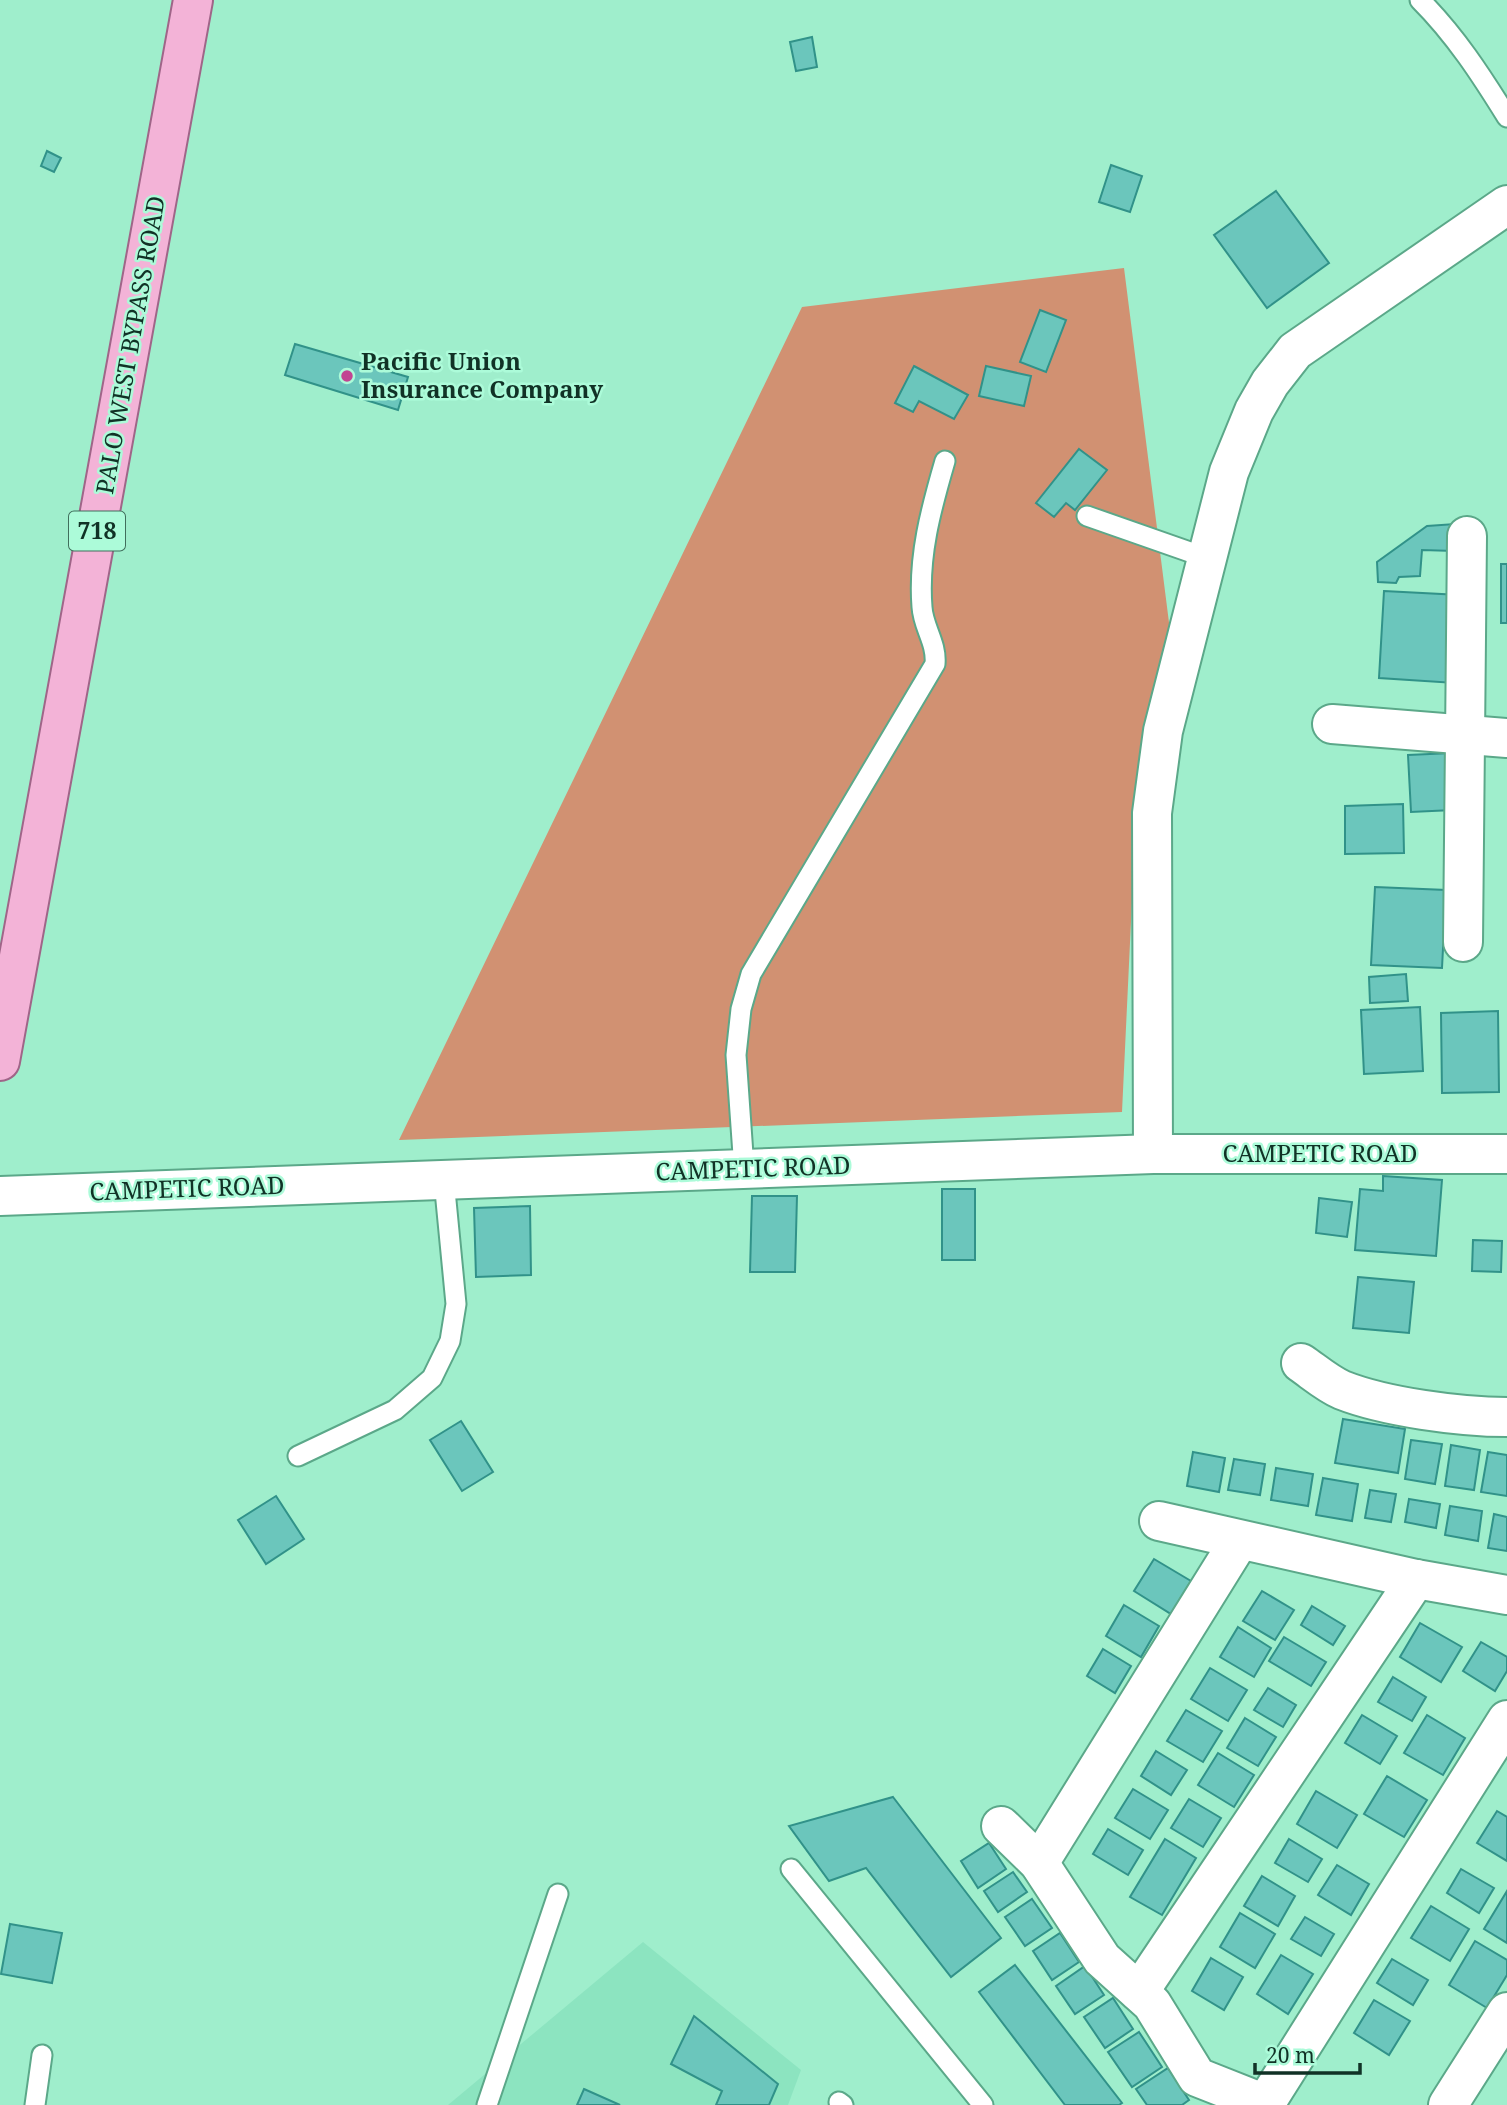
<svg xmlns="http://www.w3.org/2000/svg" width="1507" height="2105" font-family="'Noto Serif',serif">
<rect width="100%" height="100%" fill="#9feecc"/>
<polygon fill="#8ce4c0" points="643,1942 801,2070 788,2105 448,2105"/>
<polygon fill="#d19172" points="1124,268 1174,662 1136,816 1122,1112 399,1140 802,307"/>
<g fill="#6bc6bc" stroke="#319289" stroke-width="2">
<polygon points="812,37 817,67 796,71 790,42"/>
<polygon points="47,151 61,158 54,172 41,166"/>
<polygon points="1111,165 1142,176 1130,212 1099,202"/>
<polygon points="1276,191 1329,263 1267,308 1214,235"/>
<polygon points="1040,310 1066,320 1046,372 1020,362"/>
<polygon points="295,344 408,377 398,410 285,375"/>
<polygon points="914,366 968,395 954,419 919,401 913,412 895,403"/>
<polygon points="986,366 1031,376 1024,406 979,396"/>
<polygon points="1079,449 1107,470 1075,510 1066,503 1054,517 1036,503"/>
<polygon points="1455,524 1454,551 1422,550 1420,576 1399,577 1396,583 1378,582 1377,562 1427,526"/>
<rect x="1501" y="564" width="6" height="59"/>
<polygon points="1384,591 1460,595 1455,683 1379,678"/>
<polygon points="1452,753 1453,810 1411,812 1408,755"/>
<polygon points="1403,804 1404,853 1345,854 1345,806"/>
<polygon points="1375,887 1446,890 1442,968 1371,965"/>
<polygon points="1406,974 1408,1001 1370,1003 1369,977"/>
<polygon points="1420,1007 1423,1071 1364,1074 1361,1010"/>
<polygon points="1498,1011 1499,1092 1442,1093 1441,1013"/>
<polygon points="1383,1176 1442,1180 1436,1256 1355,1250 1360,1189 1383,1191"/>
<rect x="942" y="1189" width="33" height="71"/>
<polygon points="752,1196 797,1196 795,1272 750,1272"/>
<polygon points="1319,1198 1352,1202 1347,1237 1316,1233"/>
<polygon points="530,1206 531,1275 476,1277 474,1208"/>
<polygon points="1473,1240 1502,1241 1501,1272 1472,1271"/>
<polygon points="1358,1277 1414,1282 1409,1333 1353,1328"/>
<polygon points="1343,1419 1405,1429 1398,1473 1335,1463"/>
<polygon points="461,1421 493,1472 462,1491 430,1440"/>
<polygon points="1411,1440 1442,1444 1435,1484 1405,1479"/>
<polygon points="1451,1445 1480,1450 1474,1490 1445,1486"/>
<polygon points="1193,1452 1225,1458 1219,1492 1187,1486"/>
<polygon points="1488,1452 1507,1455 1507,1496 1481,1492"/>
<polygon points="1234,1459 1265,1464 1260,1495 1228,1490"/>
<polygon points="1276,1468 1313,1474 1308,1506 1271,1500"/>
<polygon points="1323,1478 1358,1484 1352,1521 1316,1515"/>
<polygon points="1370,1490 1396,1494 1391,1522 1365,1518"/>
<polygon points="276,1496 304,1539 266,1564 238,1520"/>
<polygon points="1409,1499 1440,1504 1436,1528 1405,1522"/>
<polygon points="1450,1506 1482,1511 1478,1541 1445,1535"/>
<polygon points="1494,1514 1507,1517 1507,1551 1488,1548"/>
<polygon points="1154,1559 1191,1581 1171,1614 1134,1591"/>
<polygon points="1262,1591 1294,1610 1275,1640 1243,1621"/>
<polygon points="1124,1605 1159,1626 1141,1657 1106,1636"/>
<polygon points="1312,1606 1345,1626 1333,1645 1301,1625"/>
<polygon points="1420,1623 1462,1647 1441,1682 1400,1657"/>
<polygon points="1238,1627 1271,1648 1254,1677 1220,1657"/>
<polygon points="1284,1637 1326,1662 1311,1686 1269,1661"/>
<polygon points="1481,1642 1507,1657 1507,1671 1495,1691 1463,1671"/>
<polygon points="1103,1649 1131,1666 1115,1693 1087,1676"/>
<polygon points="1210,1668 1247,1690 1228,1721 1191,1699"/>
<polygon points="1393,1677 1426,1697 1412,1721 1378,1702"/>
<polygon points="1268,1688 1296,1705 1283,1727 1254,1710"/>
<polygon points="1186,1710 1222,1731 1203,1762 1167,1741"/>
<polygon points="1362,1715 1397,1736 1380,1764 1345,1743"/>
<polygon points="1427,1715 1465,1738 1443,1775 1404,1753"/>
<polygon points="1245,1718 1276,1737 1258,1766 1227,1748"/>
<polygon points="1156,1751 1187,1770 1171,1795 1141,1776"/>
<polygon points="1218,1753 1254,1775 1234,1807 1198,1785"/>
<polygon points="1387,1776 1427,1800 1404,1837 1364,1814"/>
<polygon points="1133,1789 1168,1810 1150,1839 1115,1818"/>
<polygon points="1316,1791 1357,1815 1337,1848 1297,1824"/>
<polygon points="893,1797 1001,1938 951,1977 866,1868 829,1881 789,1826"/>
<polygon points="1189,1799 1221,1818 1203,1847 1171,1828"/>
<polygon points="1497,1811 1507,1817 1507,1861 1477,1843"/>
<polygon points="1108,1829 1143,1850 1128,1875 1093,1854"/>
<polygon points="1165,1839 1196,1858 1162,1915 1130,1897"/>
<polygon points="1289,1839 1322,1859 1308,1882 1275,1863"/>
<polygon points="989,1843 1006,1869 978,1888 961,1861"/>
<polygon points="1337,1865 1369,1884 1351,1915 1318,1895"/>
<polygon points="1461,1869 1494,1888 1479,1913 1447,1893"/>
<polygon points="1013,1872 1027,1892 998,1912 984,1891"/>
<polygon points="1262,1876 1295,1896 1278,1926 1244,1906"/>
<polygon points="1507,1891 1507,1943 1484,1929"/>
<polygon points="1032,1899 1052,1928 1025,1946 1005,1917"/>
<polygon points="1431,1906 1469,1929 1450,1961 1411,1938"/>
<polygon points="1240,1913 1275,1934 1255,1968 1220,1947"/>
<polygon points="1305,1917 1334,1934 1321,1956 1291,1939"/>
<polygon points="10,1924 62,1933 52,1983 1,1974"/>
<polygon points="1060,1933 1079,1962 1052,1980 1033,1951"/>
<polygon points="1475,1941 1507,1960 1507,1975 1487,2008 1449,1985"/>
<polygon points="1281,1955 1313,1974 1288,2014 1257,1994"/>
<polygon points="1211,1958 1243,1977 1224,2010 1192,1991"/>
<polygon points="1392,1959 1428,1980 1413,2005 1377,1983"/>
<polygon points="1015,1965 1122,2103 1119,2105 1065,2105 979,1992"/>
<polygon points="1085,1966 1104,1995 1075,2014 1056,1986"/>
<polygon points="1113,1998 1133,2029 1105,2048 1084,2017"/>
<polygon points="1374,2000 1410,2021 1389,2055 1354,2033"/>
<polygon points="694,2016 778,2084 769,2105 716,2105 722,2091 671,2064"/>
<polygon points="1139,2032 1162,2067 1132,2087 1108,2052"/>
<polygon points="1168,2068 1189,2100 1182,2105 1147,2105 1136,2089"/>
<polygon points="584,2089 620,2105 577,2105"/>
</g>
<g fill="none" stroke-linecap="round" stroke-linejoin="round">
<defs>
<g id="lane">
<path d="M 1420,0 C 1455,35 1481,75 1507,117"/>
<polyline points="1087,516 1207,558"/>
<path d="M 744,1169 L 736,1055 L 741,1009 L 751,974 L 935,664 C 937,643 923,627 922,607 C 918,556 931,509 945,461"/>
<polyline points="298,1456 395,1410 432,1378 450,1341 456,1304 444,1180"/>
<polyline points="791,1869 983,2105"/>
<polyline points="839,2102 843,2105"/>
<polyline points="35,2105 42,2055"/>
<polyline points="487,2105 558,1894"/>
</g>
<g id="street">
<polyline points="1332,724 1507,738"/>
<polyline points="1463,942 1467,536"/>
<polyline points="1153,1154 1152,813 1163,731 1229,472 1254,411 1270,383 1295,351 1507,205"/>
<path d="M 1301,1363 C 1314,1372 1328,1384 1342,1390 C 1385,1407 1460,1417 1507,1417"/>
<polyline points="1159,1521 1416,1579 1507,1595"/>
<polyline points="1001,1826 1039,1863 1102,1959 1152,2004 1197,2077 1268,2105"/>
<polyline points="1039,1863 1239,1541"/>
<polyline points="1139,1992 1416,1579"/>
<polyline points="1265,2104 1507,1720"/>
<polyline points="1448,2105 1507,2012"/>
</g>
<polyline id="secondary" points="0,1196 1153,1154 1507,1154"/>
<polyline id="primary" points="0,1061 193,0"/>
</defs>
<use href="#lane" stroke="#5ba889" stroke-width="23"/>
<use href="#street" stroke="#5ba889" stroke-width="42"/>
<use href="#secondary" stroke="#5ba889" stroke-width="42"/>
<use href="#primary" stroke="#9f6588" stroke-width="42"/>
<use href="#lane" stroke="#fff" stroke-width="19"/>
<use href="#street" stroke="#fff" stroke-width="38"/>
<use href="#secondary" stroke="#fff" stroke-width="38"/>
<use href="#primary" stroke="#f3b3d7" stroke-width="38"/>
</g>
<circle fill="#c24492" stroke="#acfbd9" stroke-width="2.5" cx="347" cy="376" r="7"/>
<g text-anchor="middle" stroke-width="5" stroke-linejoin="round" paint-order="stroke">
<rect fill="#acfbd9" stroke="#406e5c" stroke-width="2" x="69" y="511.5" width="56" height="39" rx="5"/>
<g font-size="23" font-weight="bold" fill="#113226">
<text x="97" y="539">718</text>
</g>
<g font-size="24" fill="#113226" stroke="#acfbd9">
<text transform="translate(131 345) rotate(-80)" y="8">PALO WEST BYPASS ROAD</text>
<text x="1320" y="1162">CAMPETIC ROAD</text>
<text transform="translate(753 1169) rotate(-2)" y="8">CAMPETIC ROAD</text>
<text transform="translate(187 1189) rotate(-2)" y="8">CAMPETIC ROAD</text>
</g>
<g font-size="24" font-weight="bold" fill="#113226" stroke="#acfbd9" text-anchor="start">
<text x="361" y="370">Pacific Union<tspan x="361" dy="28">Insurance Company</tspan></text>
</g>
</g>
<path d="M1255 2063v10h105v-10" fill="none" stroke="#113226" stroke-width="3.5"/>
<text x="1266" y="2063" font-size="21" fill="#113226" stroke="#acfbd9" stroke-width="5" paint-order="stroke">20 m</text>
</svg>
